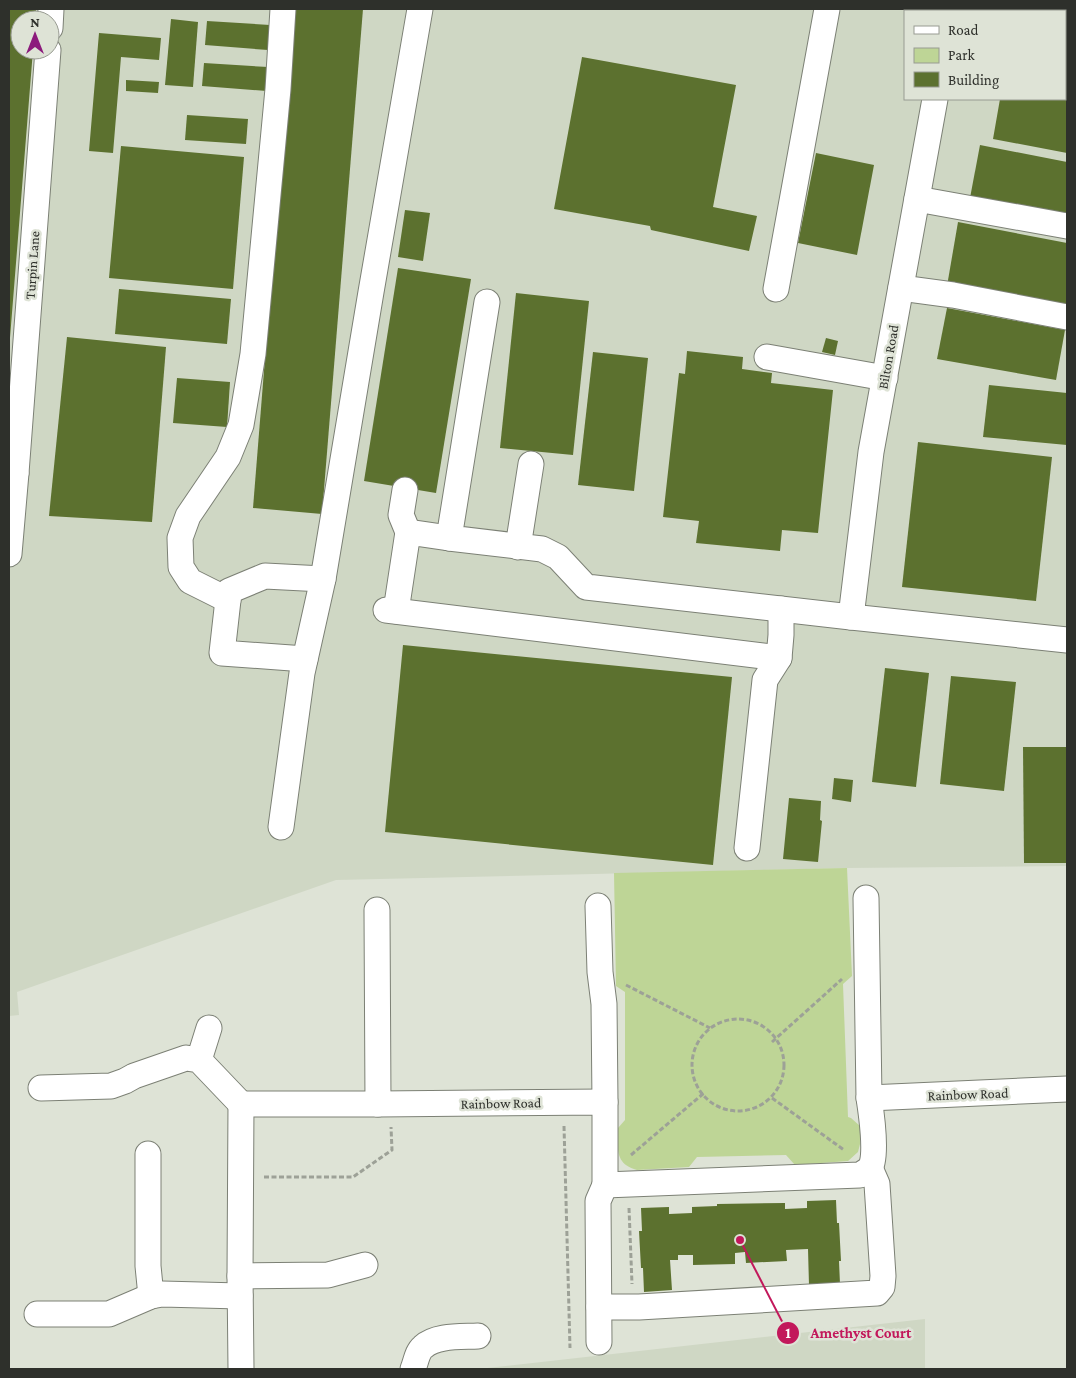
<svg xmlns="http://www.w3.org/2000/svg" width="1076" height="1378" font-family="'Crimson Pro',serif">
<rect width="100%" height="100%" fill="#dee3d6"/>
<g fill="#cfd7c4" fill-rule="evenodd">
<path d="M 9,9 L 1067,9 L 1067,866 L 847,868 L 336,880 L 17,992 L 19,1015 L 9,1016 ZM 905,11 L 1065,11 L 1065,99 L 905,99 ZM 20,20 L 50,20 L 50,50 L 20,50 Z"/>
<polygon points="925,1319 925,1369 478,1369"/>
</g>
<path fill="#bed596" d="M 847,868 L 852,976 L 843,984 L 848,1117 L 851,1118 L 860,1126 L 860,1144 L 858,1152 L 848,1161 L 795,1165 L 786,1155 L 697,1157 L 689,1167 L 637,1170 C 614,1164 618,1148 618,1128 L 625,1120 L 625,992 L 616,986 L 614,873 Z"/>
<g fill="#5c712f">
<polygon points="9,9 36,9 35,20 20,20 20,50 33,50 10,338 9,338"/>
<polygon points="293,9 363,9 322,514 253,508"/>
<polygon points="994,9 1025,9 1034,10 1034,11 994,11"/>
<polygon points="1065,16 1067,16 1067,153 993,139 1000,99 1065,99"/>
<polygon points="171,19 198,22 193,87 165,85"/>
<polygon points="207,21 270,25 268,50 205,45"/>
<polygon points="99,33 161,38 159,60 121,57 113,153 89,151"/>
<polygon points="582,57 736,85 713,207 757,216 749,251 651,230 650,226 554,209"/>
<polygon points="204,63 268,67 267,91 202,86"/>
<polygon points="126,80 159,82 158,93 126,91"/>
<polygon points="187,115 248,119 246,144 185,140"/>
<polygon points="980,145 1067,162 1067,217 970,198"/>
<polygon points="121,146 244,157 233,289 109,278"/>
<polygon points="816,153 874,165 857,255 798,243"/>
<polygon points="405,210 430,213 423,261 398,257"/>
<polygon points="958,222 1067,243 1067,308 947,286"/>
<polygon points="398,268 471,279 436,493 364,481"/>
<polygon points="119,289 231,299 227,344 115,334"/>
<polygon points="516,293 589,301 573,455 500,448"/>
<polygon points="947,308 1065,330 1056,380 937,359"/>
<polygon points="67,337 166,347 152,522 49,516"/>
<polygon points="826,338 838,341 835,355 822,352"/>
<polygon points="687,351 743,357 742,369 772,373 771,383 833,390 818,533 782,530 780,551 696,543 699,521 663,517 679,373 685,374"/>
<polygon points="593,352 648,358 634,491 578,485"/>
<polygon points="177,378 230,382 227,427 173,423"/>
<polygon points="989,385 1067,393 1067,445 983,437"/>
<polygon points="918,442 1052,457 1036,601 902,587"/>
<polygon points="403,645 732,677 713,865 385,832"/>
<polygon points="885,668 929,673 916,787 872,782"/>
<polygon points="951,676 1016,682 1004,791 940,784"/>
<polygon points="1023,747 1067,747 1067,863 1024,863"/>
<polygon points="834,778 853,780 851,802 832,799"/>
<polygon points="789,798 821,801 820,820 822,821 818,862 783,859"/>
<polygon points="836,1200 837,1223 839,1223 841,1261 839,1261 840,1284 809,1285 808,1249 786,1250 787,1261 746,1263 745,1252 735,1253 735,1264 693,1265 693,1255 678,1255 678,1260 670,1260 672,1290 644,1292 643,1268 641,1268 639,1231 642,1231 641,1208 669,1207 669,1214 692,1213 692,1207 717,1206 717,1204 785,1203 785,1209 807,1208 807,1201"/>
</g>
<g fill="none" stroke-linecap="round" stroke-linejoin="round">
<defs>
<g id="minor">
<polyline points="950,11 951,9"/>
<polyline points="50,28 51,9"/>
<polyline points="935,99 871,452 851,617 1067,640"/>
<polyline points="917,199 1067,226"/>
<polyline points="901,288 953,295 1067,317"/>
<polyline points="776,289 827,9"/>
<polyline points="487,302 449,538 542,549 558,557 586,587 851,617"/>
<polyline points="767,357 885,378"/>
<polyline points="9,472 16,473 48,50"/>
<polyline points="405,490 401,515 408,532"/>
<polyline points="518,547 531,464"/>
<polyline points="9,554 16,473"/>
<polyline points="228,600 190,581 181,567 180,538 188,516 228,457 241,425 253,354 278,89 283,9"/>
<polyline points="386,610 779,658 781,635 781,609"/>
<polyline points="396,611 408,532 449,538"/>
<polyline points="305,659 222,653 229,591 265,576 323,579"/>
<polyline points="281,827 302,673 323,579 371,292 420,9"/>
<polyline points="747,848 765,680 779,658"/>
<polyline points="598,906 600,972 604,1004 605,1102"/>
<polyline points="377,910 378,1104"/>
<polyline points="199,1060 209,1028"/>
<polyline points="41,1088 111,1086 125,1081 134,1076 186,1058 199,1060 241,1104"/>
<polyline points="869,1098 1067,1089"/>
<polyline points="148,1154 148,1266 151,1296"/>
<polyline points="240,1276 328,1275 365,1265"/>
<polyline points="599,1307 639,1307 877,1293 882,1287 883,1276 877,1184 870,1168"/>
<polyline points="37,1314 109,1314 151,1296 162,1294 240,1296"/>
<polyline points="599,1342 598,1201 605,1185"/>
<path d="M 241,1369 L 240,1276 L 241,1104 L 378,1104 L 605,1102 L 605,1185 L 860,1175 C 863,1173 867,1171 870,1168 C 878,1158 871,1111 869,1098 L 866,898"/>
<path d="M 413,1369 C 416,1362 417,1352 423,1347 C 436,1335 461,1337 478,1336"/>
</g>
</defs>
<use href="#minor" stroke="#7c8075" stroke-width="27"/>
<g stroke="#9da197" stroke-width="3" stroke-dasharray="5 2.5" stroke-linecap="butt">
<polyline points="626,985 710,1028"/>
<circle cx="738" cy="1065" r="46"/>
<polyline points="772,1042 842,979"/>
<polyline points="772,1098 844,1150"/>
<polyline points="564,1126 570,1348"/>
<polyline points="631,1155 704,1093"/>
<polyline points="264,1177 353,1177 392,1150 391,1127"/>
<polyline points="629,1208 632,1284"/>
</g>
<use href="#minor" stroke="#fff" stroke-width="25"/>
</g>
<g text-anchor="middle" stroke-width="5" stroke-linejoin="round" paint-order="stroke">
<g font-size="14" fill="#2e302b" stroke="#dee3d6">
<text transform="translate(32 265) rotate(-86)" y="5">Turpin Lane</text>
<text transform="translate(888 357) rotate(-80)" y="5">Bilton Road</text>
<text transform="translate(968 1094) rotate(-2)" y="5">Rainbow Road</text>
<text transform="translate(501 1103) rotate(-1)" y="5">Rainbow Road</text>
</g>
</g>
<path fill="none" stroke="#c2185b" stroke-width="2" d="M740 1240L788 1333"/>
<g fill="#c2185b" stroke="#dee3d6" stroke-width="2">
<circle cx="740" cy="1240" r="5"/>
<circle cx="788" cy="1333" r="12"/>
</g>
<g font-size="15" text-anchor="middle" font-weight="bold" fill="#fff">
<text x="788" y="1338">1</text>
</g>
<g font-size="15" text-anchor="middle" font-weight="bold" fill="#c2185b" stroke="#dee3d6" stroke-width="5" stroke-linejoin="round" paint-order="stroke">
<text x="861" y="1338">Amethyst Court</text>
</g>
<rect width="1076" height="1378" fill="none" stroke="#2e302b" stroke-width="20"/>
<rect x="904" y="10" width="162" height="90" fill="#dee3d6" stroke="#989b92"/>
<rect x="914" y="26" width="25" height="8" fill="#ffffff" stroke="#989b92"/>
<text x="948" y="35" font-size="15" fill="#2e302b">Road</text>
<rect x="914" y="48" width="25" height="15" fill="#bed596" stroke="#989b92"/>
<text x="948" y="60" font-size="15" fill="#2e302b">Park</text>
<rect x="914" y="72" width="25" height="15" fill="#5c712f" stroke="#989b92"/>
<text x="948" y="85" font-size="15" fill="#2e302b">Building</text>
<g transform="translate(35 35)"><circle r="24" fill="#dee3d6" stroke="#989b92"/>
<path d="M0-4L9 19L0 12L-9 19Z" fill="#8c1a7c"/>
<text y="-8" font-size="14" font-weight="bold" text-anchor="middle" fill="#2e302b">N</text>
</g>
</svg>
